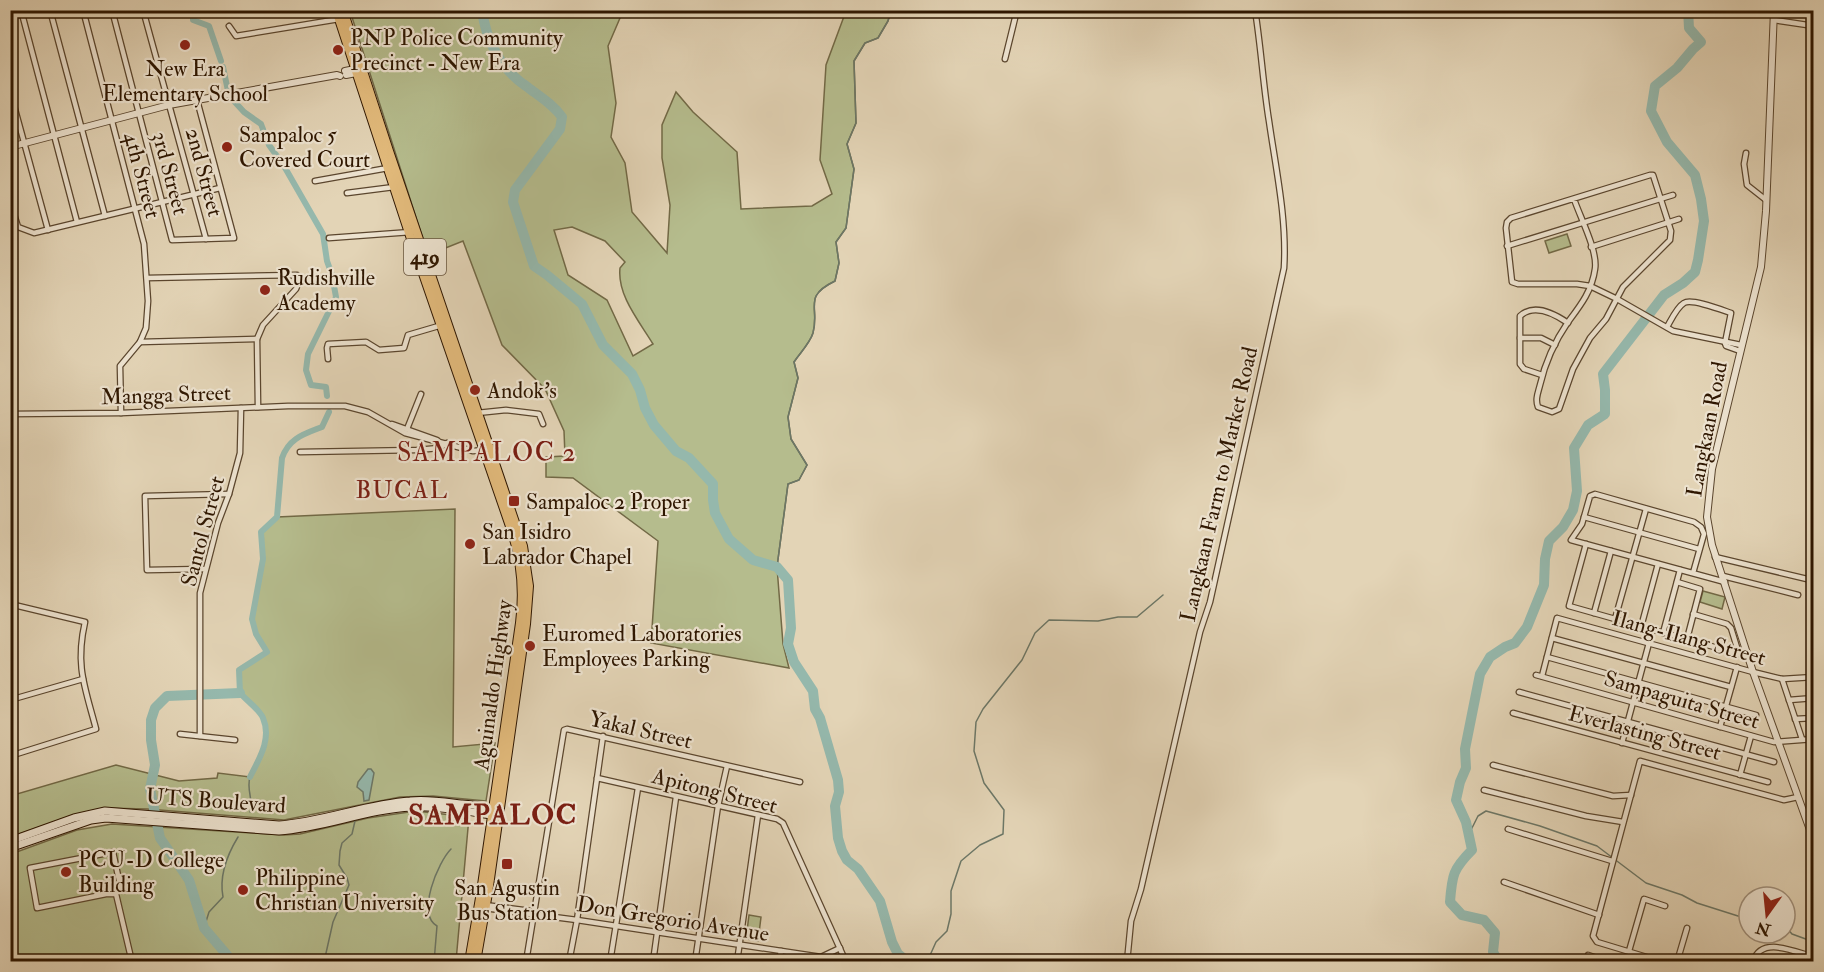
<svg xmlns="http://www.w3.org/2000/svg" width="1824" height="972" font-family="'IM FELL Double Pica',serif">
<rect width="100%" height="100%" fill="#e3d4b6"/>
<filter id="stains"><feTurbulence type="fractalNoise" baseFrequency=".00333" numOctaves="4"/><feColorMatrix values="0 0 0 0 .2 0 0 0 0 .09 0 0 0 0 .02 0 0 0 .5 -.17"/></filter>
<radialGradient id="worn" r=".72"><stop offset=".6" stop-color="#630" stop-opacity="0"/><stop offset="1" stop-color="#630" stop-opacity=".3"/></radialGradient>
<g fill="#b5bc8d" stroke="#726946" stroke-width="1.5" fill-rule="evenodd">
<path d="M 350,11 L 623,11 L 608,46 L 616,103 L 611,137 L 625,163 L 632,212 L 667,253 L 670,205 L 662,158 L 662,125 L 676,92 L 693,112 L 737,152 L 741,209 L 812,206 L 832,194 L 820,160 L 826,65 L 846,11 L 891,11 L 888,21 L 878,38 L 865,43 L 854,61 L 856,123 L 847,144 L 854,169 L 846,228 L 836,242 L 839,263 L 835,281 C 802,297 820,307 813,333 C 810,343 800,353 794,362 L 798,378 L 788,417 L 791,439 L 807,465 L 799,480 L 788,484 L 777,567 L 783,644 L 789,668 L 651,643 L 658,541 L 573,478 L 546,477 L 546,457 L 565,456 L 564,431 L 545,389 L 502,345 L 463,241 L 428,255 ZM 572,227 L 605,241 L 625,262 L 620,268 C 617,295 639,321 653,344 L 633,356 L 607,300 L 568,275 L 554,230 Z"/>
<polygon points="1567,234 1571,246 1549,253 1545,241"/>
<path d="M 455,509 L 453,747 L 495,743 L 486,801 L 433,796 L 400,797 L 284,820 L 147,809 L 104,808 L 73,815 L 11,837 L 10,796 L 116,765 L 179,781 L 217,778 L 218,773 L 250,777 C 260,759 272,739 263,718 C 259,709 246,700 240,693 L 239,670 L 266,652 L 256,634 L 252,619 L 263,559 L 261,532 L 277,517 Z"/>
<polygon points="1703,591 1725,597 1722,609 1700,602"/>
<polygon points="416,811 469,817 456,961 11,962 11,854 77,830 112,824 284,835 300,834 368,818"/>
<polygon points="749,915 761,917 758,941 746,939"/>
</g>
<polygon fill="#95b8ac" stroke="#6c7767" stroke-width="1.5" points="368,769 371,769 374,773 369,800 364,801 363,792 357,787 358,782"/>
<g fill="none" stroke-linecap="round" stroke-linejoin="round">
<g stroke="#6c7767" stroke-width="1.5">
<path d="M 777,567 L 788,484 L 799,480 L 807,465 L 791,439 L 788,417 L 798,378 L 794,362 C 800,353 810,343 813,333 C 820,307 802,297 835,281 L 839,263 L 836,242 L 846,228 L 854,169 L 847,144 L 856,123 L 854,61 L 865,43 L 878,38 L 888,21 L 891,10"/>
<path d="M 250,777 C 246,790 254,800 250,812"/>
<polyline points="1469,834 1478,816 1486,811 1540,826 1597,846 1646,883 1682,895 1697,903 1738,916 1749,917"/>
<polyline points="1785,926 1792,934 1814,942"/>
<path d="M 204,928 L 209,912 L 223,897 C 219,876 227,855 238,837"/>
<polyline points="324,962 333,922 349,885 347,878 339,865 340,851 342,843 352,834 355,821"/>
<path d="M 434,962 L 437,926 C 416,914 438,862 451,849"/>
<polyline points="927,962 936,942 947,931 951,914 951,891 961,861 980,845 1003,834 1004,810 984,783 974,751 976,722 983,709 1022,660 1035,633 1049,620 1098,621 1118,617 1137,617 1163,595"/>
</g>
<g stroke="#95b8ac" stroke-width="6">
<polyline points="193,10 193,20 209,26 221,61"/>
<polyline points="223,67 228,91"/>
<polyline points="233,100 244,112 261,124 269,145 284,166 323,234 327,261 332,275 336,297 308,354 306,370 311,385 326,387 327,396"/>
<path d="M 250,777 C 259,759 272,739 263,718 C 259,709 246,700 240,693 L 239,670 L 267,652 L 256,634 L 252,619 L 263,559 L 261,532 L 277,517 L 282,458 C 289,438 304,434 322,427 L 329,412"/>
</g>
<g stroke="#95b8ac" stroke-width="10">
<path d="M 482,10 C 486,41 501,69 526,86 C 539,96 553,104 562,117 L 560,129 L 515,190 L 513,202 L 534,266 L 547,275 L 582,304 L 603,345 L 632,374 L 640,390 L 645,408 L 654,425 L 676,451 L 689,458 L 713,484 L 713,500 L 715,513 L 729,539 L 753,560 L 777,567 L 788,580 L 791,628 L 788,644 L 794,662 L 813,691 L 815,709 L 820,718 L 838,780 L 839,792 L 835,806 L 838,838 L 842,851 L 847,860 L 858,869 L 880,901 L 892,942 L 898,954 L 908,962"/>
<polyline points="233,962 204,928 189,880 160,838 150,789 155,765 151,740 151,720 155,708 167,696 240,693"/>
<path d="M 1499,962 L 1493,952 L 1495,933 L 1484,920 L 1462,915 L 1450,902 C 1452,875 1453,869 1472,850 L 1466,822 L 1456,800 L 1460,782 L 1466,768 L 1465,749 L 1480,674 L 1490,657 L 1505,647 L 1515,643 L 1527,627 L 1544,585 L 1545,559 L 1549,541 L 1563,527 L 1573,510 L 1577,491 L 1574,448 L 1588,425 L 1605,414 L 1605,390 L 1603,374 L 1664,295 L 1683,283 L 1695,272 L 1698,260 L 1704,221 L 1701,199 L 1695,175 L 1667,142 L 1651,111 L 1655,86 L 1677,68 L 1693,49 L 1701,42 L 1689,28 L 1688,10"/>
</g>
<defs>
<g id="minor">
<polyline points="21,10 77,222"/>
<polyline points="50,10 105,216"/>
<polyline points="83,10 144,244 148,301 146,328 140,342 120,366 121,413"/>
<polyline points="112,10 172,240 234,238 197,100"/>
<polyline points="143,10 206,239"/>
<polyline points="1774,20 1814,26"/>
<polyline points="229,26 236,36 339,19"/>
<polyline points="1005,59 1017,10"/>
<polyline points="10,91 48,230"/>
<polyline points="1746,153 1744,164 1747,185 1766,200"/>
<polyline points="315,181 388,168"/>
<polyline points="347,193 394,187"/>
<path d="M 1574,199 C 1580,217 1598,251 1595,269 C 1592,291 1580,306 1568,322 C 1555,341 1545,363 1540,385 C 1538,393 1535,399 1538,407 L 1552,412 L 1559,409 L 1573,369 L 1590,338 L 1606,319 L 1623,287 L 1670,240 L 1671,231 L 1653,175 L 1650,175 L 1511,218 L 1507,222 L 1506,228 L 1512,282 L 1518,284 L 1577,284 L 1590,286 L 1617,299 L 1673,331 L 1741,345"/>
<polyline points="10,201 18,227 34,233 220,188"/>
<polyline points="329,238 411,232"/>
<polyline points="1507,246 1673,195"/>
<polyline points="1591,247 1679,219"/>
<polyline points="147,278 297,275 300,279 296,289 263,325 257,339 258,407"/>
<path d="M 1667,327 C 1671,320 1677,307 1684,303 C 1691,298 1722,310 1731,313 L 1725,343"/>
<polyline points="1520,338 1541,338 1555,345"/>
<polyline points="140,342 257,339"/>
<polyline points="1725,343 1726,346 1740,351"/>
<polyline points="328,359 327,348 328,344 366,342 379,350 404,348 408,335 442,325"/>
<path d="M 1542,375 L 1524,369 L 1520,364 L 1520,316 C 1534,303 1555,314 1568,323"/>
<polyline points="477,413 506,410 539,414 543,424"/>
<polyline points="10,414 121,413 288,406 345,406 368,412 405,433 473,451 484,450"/>
<polyline points="392,424 437,440"/>
<polyline points="407,429 421,394"/>
<polyline points="300,452 417,450 439,448 447,443"/>
<polyline points="1584,517 1699,549"/>
<polyline points="1586,544 1569,606 1739,654"/>
<polyline points="1715,557 1807,579"/>
<polyline points="205,569 147,570 145,496 229,494"/>
<polyline points="1693,573 1704,534 1701,527 1694,522 1595,494 1590,496 1582,524 1571,540 1725,582"/>
<polyline points="1723,576 1798,595"/>
<polyline points="1677,582 1700,589 1687,639"/>
<path d="M 10,604 L 85,622 C 75,666 85,687 96,729 L 10,756"/>
<polyline points="1594,613 1611,551"/>
<polyline points="1693,614 1727,624 1731,628 1739,654"/>
<polyline points="1615,619 1646,509"/>
<polyline points="1641,627 1658,564"/>
<polyline points="1663,633 1680,570"/>
<polyline points="1552,638 1731,687"/>
<polyline points="1547,657 1756,715"/>
<polyline points="1536,675 1774,742 1814,739"/>
<polyline points="1542,676 1557,618 1753,672 1782,679 1814,677"/>
<polyline points="1782,679 1802,739"/>
<polyline points="1519,692 1774,762"/>
<polyline points="10,700 83,679"/>
<polyline points="1789,700 1814,698"/>
<polyline points="1513,713 1768,782"/>
<polyline points="1795,719 1814,718"/>
<polyline points="1720,727 1737,667"/>
<polyline points="180,734 235,740"/>
<polyline points="200,736 200,593 218,523 229,494 240,453 241,408"/>
<polyline points="1622,743 1649,643"/>
<polyline points="1493,765 1613,796 1631,795"/>
<polyline points="1740,775 1751,736"/>
<polyline points="597,778 777,819 783,823 846,962"/>
<polyline points="1484,790 1586,816 1623,822"/>
<polyline points="1508,829 1612,861"/>
<polyline points="1504,882 1599,915"/>
<polyline points="116,894 106,894 37,908 30,868 113,852 120,885 116,894 132,962"/>
<polyline points="485,905 531,911 535,914"/>
<polyline points="484,908 577,920 821,957 840,948"/>
<polyline points="1629,951 1644,899 1665,906"/>
<polyline points="1588,955 1609,962"/>
<polyline points="526,962 564,730 567,729 800,782"/>
<polyline points="569,962 577,920 603,736"/>
<polyline points="610,962 638,788"/>
<polyline points="653,962 676,797"/>
<polyline points="695,962 718,806 727,766"/>
<polyline points="737,962 758,815"/>
<polyline points="779,962 781,951"/>
<path d="M 1127,962 L 1131,921 L 1141,889 L 1200,632 L 1210,602 L 1284,268 C 1287,219 1276,170 1269,121 C 1263,84 1261,47 1255,10"/>
<polyline points="1663,962 1597,942 1593,936 1640,761 1784,800 1798,797"/>
<polyline points="1677,962 1687,928"/>
<path d="M 1753,962 C 1761,935 1795,952 1814,957"/>
</g>
<g id="tertiary">
<polyline points="1774,10 1766,211 1761,267 1712,469 1707,517 1712,545 1753,672 1814,841"/>
<polyline points="345,71 355,69"/>
<polyline points="346,75 356,73"/>
<polyline points="10,147 169,105 337,75 340,76"/>
</g>
<g id="secondary">
<path d="M 10,841 L 74,818 L 105,811 L 279,825 C 323,822 366,804 410,801 C 427,799 445,802 461,804 C 473,805 487,806 497,812"/>
<path d="M 10,848 L 91,820 L 106,818 L 279,831 C 324,828 367,809 412,807 C 439,806 466,811 491,815 L 497,814"/>
</g>
<g id="primary">
<path d="M 336,10 L 409,233 L 513,535 C 522,565 524,592 520,623 L 481,892 L 469,962"/>
<polyline points="343,10 389,151 523,546 529,586 526,624 488,893 476,962"/>
</g>
</defs>
<use href="#minor" stroke="#5b462e" stroke-width="7"/>
<use href="#tertiary" stroke="#5b462e" stroke-width="8"/>
<use href="#secondary" stroke="#2e1600" stroke-width="9"/>
<use href="#primary" stroke="#2e1600" stroke-width="10"/>
<use href="#minor" stroke="#ede3d0" stroke-width="4.5"/>
<use href="#tertiary" stroke="#ede3d0" stroke-width="6"/>
<use href="#secondary" stroke="#ede3d0" stroke-width="7"/>
<use href="#primary" stroke="#e2ba7b" stroke-width="8"/>
</g>
<g fill="#8f2418" stroke="#ede3d0" stroke-width="2">
<circle cx="185" cy="45" r="6"/>
<circle cx="338" cy="50" r="6"/>
<circle cx="227" cy="147" r="6"/>
<circle cx="265" cy="290" r="6"/>
<circle cx="475" cy="390" r="6"/>
<rect x="508" y="495" width="12" height="12" rx="3"/>
<circle cx="470" cy="544" r="6"/>
<circle cx="530" cy="646" r="6"/>
<rect x="501" y="858" width="12" height="12" rx="3"/>
<circle cx="66" cy="872" r="6"/>
<circle cx="243" cy="890" r="6"/>
</g>
<g text-anchor="middle" stroke-width="4.5" stroke-linejoin="round" paint-order="stroke">
<rect fill="#ede3d0" stroke="#67543e" stroke-width="1.5" x="404" y="239" width="42" height="36" rx="4.5"/>
<g font-size="21" font-weight="bold" fill="#2e1600">
<text x="425" y="264">419</text>
</g>
<g font-size="22" fill="#2e1600" stroke="#ede3d0" text-anchor="start">
<text x="350" y="45">PNP Police Community<tspan x="350" dy="25">Precinct - New Era</tspan></text>
<text x="185" y="76" text-anchor="middle">New Era<tspan x="185" dy="25">Elementary School</tspan></text>
<text x="239" y="142">Sampaloc 5<tspan x="239" dy="25">Covered Court</tspan></text>
<text x="277" y="285">Rudishville<tspan x="277" dy="25">Academy</tspan></text>
<text x="487" y="398">Andok's</text>
<text x="526" y="509">Sampaloc 2 Proper</text>
<text x="482" y="539">San Isidro<tspan x="482" dy="25">Labrador Chapel</tspan></text>
<text x="542" y="641">Euromed Laboratories<tspan x="542" dy="25">Employees Parking</tspan></text>
<text x="78" y="867">PCU-D College<tspan x="78" dy="25">Building</tspan></text>
<text x="255" y="885">Philippine<tspan x="255" dy="25">Christian University</tspan></text>
<text x="507" y="895" text-anchor="middle">San Agustin<tspan x="507" dy="25">Bus Station</tspan></text>
</g>
<g font-size="22" fill="#2e1600" stroke="#ede3d0">
<text transform="translate(205 172) rotate(75)" y="8">2nd Street</text>
<text transform="translate(171 173) rotate(75)" y="8">3rd Street</text>
<text transform="translate(143 175) rotate(75)" y="8">4th Street</text>
<text transform="translate(166 394) rotate(-2)" y="8">Mangga Street</text>
<text transform="translate(1706 429) rotate(-79)" y="8">Langkaan Road</text>
<text transform="translate(1218 484) rotate(-77)" y="8">Langkaan Farm to Market Road</text>
<text transform="translate(202 531) rotate(-75)" y="8">Santol Street</text>
<text transform="translate(1689 637) rotate(15)" y="8">Ilang-Ilang Street</text>
<text transform="translate(492 685) rotate(-82)" y="8">Aguinaldo Highway</text>
<text transform="translate(1682 699) rotate(16)" y="8">Sampaguita Street</text>
<text transform="translate(641 729) rotate(13)" y="8">Yakal Street</text>
<text transform="translate(1645 732) rotate(15)" y="8">Everlasting Street</text>
<text transform="translate(715 790) rotate(14)" y="8">Apitong Street</text>
<text transform="translate(216 800) rotate(4)" y="8">UTS Boulevard</text>
<text transform="translate(673 918) rotate(9)" y="8">Don Gregorio Avenue</text>
</g>
<g font-size="24" letter-spacing="1.5" fill="#7a1f14" stroke="#ede3d0">
<text x="402" y="498">BUCAL</text>
</g>
<g font-size="26" letter-spacing="1.5" fill="#7a1f14" stroke="#ede3d0">
<text x="487" y="461">SAMPALOC 2</text>
</g>
<g font-size="28" font-weight="bold" letter-spacing="1.5" fill="#7a1f14" stroke="#ede3d0">
<text x="493" y="824">SAMPALOC</text>
</g>
</g>
<rect width="1824" height="972" fill="none" stroke="#e3d4b6" stroke-width="36"/>
<rect x="12" y="12" width="1800" height="948" fill="none" stroke="#2e1600" stroke-width="3"/>
<rect x="18" y="18" width="1788" height="936" fill="none" stroke="#2e1600" stroke-width="1.5"/>
<g transform="translate(1767 915) rotate(195)"><circle r="28" fill="#ede3d0" stroke="#a1917d" stroke-width="1.5"/>
<path d="M0-4.5L10 22L0 15L-10 22Z" fill="#8f2418"/>
<text y="-9" font-size="16" font-weight="bold" text-anchor="middle" fill="#2e1600">N</text>
</g>
<rect width="100%" height="100%" filter="url(#stains)"/>
<rect width="100%" height="100%" fill="url(#worn)"/>
</svg>
